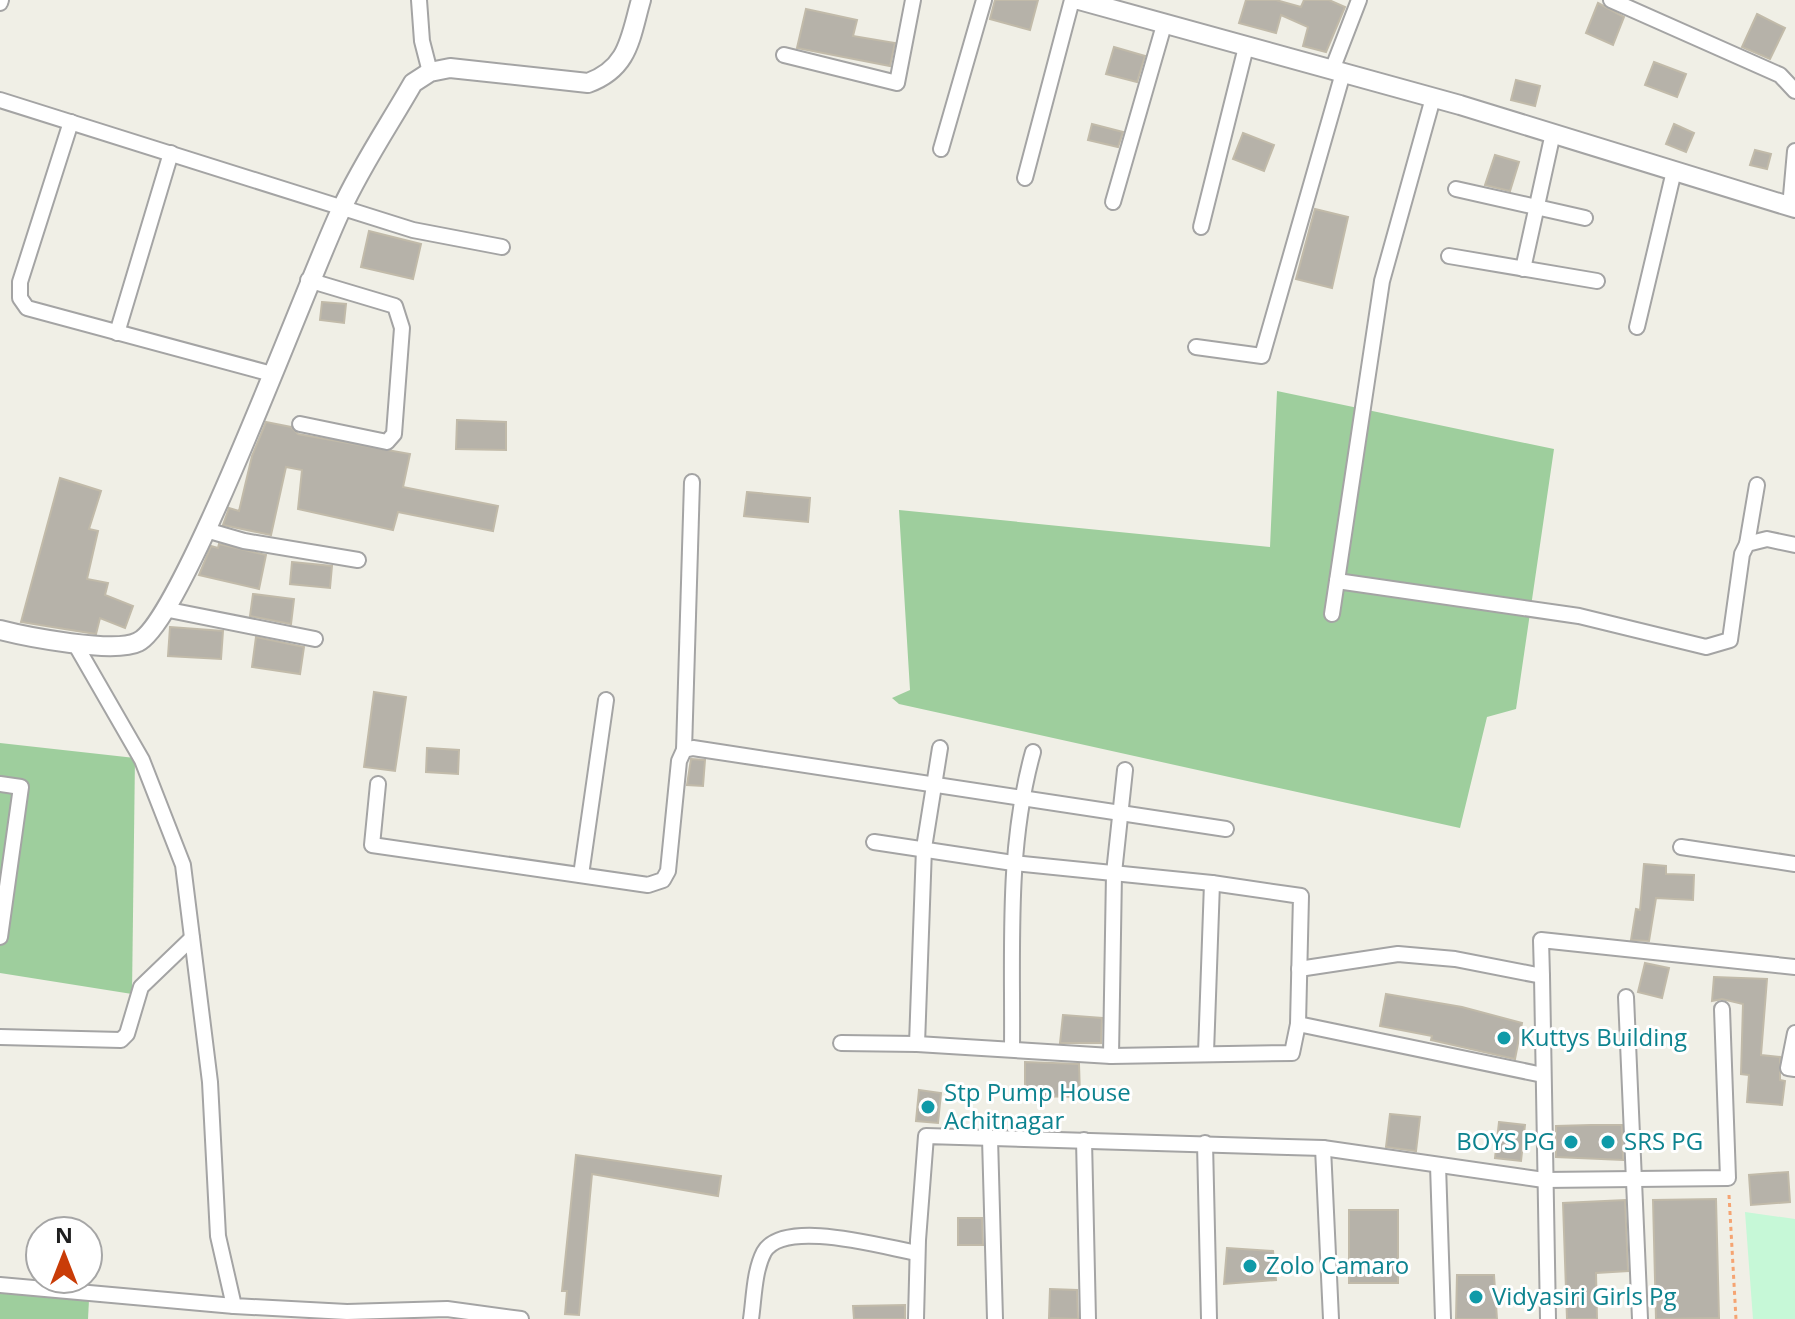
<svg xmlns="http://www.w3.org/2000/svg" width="1795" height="1319" font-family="'Open Sans',sans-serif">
<rect width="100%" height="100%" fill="#f0efe6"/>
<g fill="#9ece9d">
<polygon points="1277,391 1554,449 1516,709 1487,717 1460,828 899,704 892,698 910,690 899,510 1270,547"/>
<polygon points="0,743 135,758 132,994 0,973"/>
<polygon points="0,1291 89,1300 88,1319 0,1319"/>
</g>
<polygon fill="#c6f8d7" points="1745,1212 1795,1219 1795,1319 1753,1319"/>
<g fill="#b6b2a9" stroke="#c1baa9" stroke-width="2">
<polygon points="995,0 1038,0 1030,30 990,19"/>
<polygon points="1246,0 1276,0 1301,7 1304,0 1329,0 1345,7 1326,52 1303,46 1308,27 1281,15 1276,33 1239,23"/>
<polygon points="1598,3 1624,17 1613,45 1586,33"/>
<polygon points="806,9 857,20 853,36 895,43 890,66 797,48"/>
<polygon points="1757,14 1785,28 1770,59 1742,47"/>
<polygon points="1114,47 1145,56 1137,82 1106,74"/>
<polygon points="1654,62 1686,74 1677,97 1645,85"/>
<polygon points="1516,80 1540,86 1535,106 1511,100"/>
<polygon points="1092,124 1123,132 1118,147 1088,140"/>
<polygon points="1674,124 1694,133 1686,152 1666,144"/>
<polygon points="1243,133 1274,145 1264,171 1233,159"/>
<polygon points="1755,150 1771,154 1767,169 1750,165"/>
<polygon points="1495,155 1519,162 1510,191 1485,185"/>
<polygon points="1315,209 1348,217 1332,288 1296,279"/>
<polygon points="369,231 421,244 413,279 361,267"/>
<polygon points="322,302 346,304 344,323 320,320"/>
<polygon points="457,420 506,422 506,450 456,449"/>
<polygon points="266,422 291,427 298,434 410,454 403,487 498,506 493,531 398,512 393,530 298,509 302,470 286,467 271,535 223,525 229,508 239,511 252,456"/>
<polygon points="60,478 101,491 89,529 98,531 87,579 108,583 105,595 133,606 125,628 100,618 96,634 21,622"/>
<polygon points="747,492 810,498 808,522 744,516"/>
<polygon points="219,544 266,555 259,589 199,575 211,546 218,548"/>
<polygon points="292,562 332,566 330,588 290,584"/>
<polygon points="253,594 294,599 291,624 250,616"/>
<polygon points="170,627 223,631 221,659 168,656"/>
<polygon points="256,637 304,647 300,674 252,667"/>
<polygon points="374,692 406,697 395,771 364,767"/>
<polygon points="427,748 459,750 458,774 426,772"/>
<polygon points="691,759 705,760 703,786 687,785"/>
<polygon points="1644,864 1666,866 1666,874 1694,875 1693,900 1656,898 1649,941 1631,940 1636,909 1640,910"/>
<polygon points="1645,963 1669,968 1662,998 1638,992"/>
<polygon points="1714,977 1767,979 1761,1055 1780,1057 1780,1080 1785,1081 1782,1105 1747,1102 1749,1075 1741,1074 1743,1004 1722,999 1712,1001"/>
<polygon points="1386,994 1462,1007 1522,1023 1515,1059 1431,1040 1432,1036 1380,1026"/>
<polygon points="1063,1015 1102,1018 1101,1043 1060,1043"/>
<polygon points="1025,1062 1079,1064 1080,1097 1025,1096"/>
<polygon points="919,1090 941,1093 938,1123 916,1121"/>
<polygon points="1390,1114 1420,1117 1416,1151 1386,1147"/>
<polygon points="1499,1122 1525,1125 1521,1161 1495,1158"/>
<polygon points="1591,1125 1622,1125 1623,1160 1556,1157 1556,1126"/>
<polygon points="576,1155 721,1176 718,1196 592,1174 579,1315 565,1314 567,1291 562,1291"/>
<polygon points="1788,1172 1790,1202 1751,1205 1749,1175"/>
<polygon points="1716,1199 1719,1318 1656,1319 1653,1200"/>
<polygon points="1625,1200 1628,1271 1596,1273 1597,1319 1567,1319 1563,1203"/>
<rect x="1349" y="1210" width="49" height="73"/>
<polygon points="958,1218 982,1218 983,1245 958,1245"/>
<polygon points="1227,1248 1273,1251 1276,1280 1224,1284"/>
<polygon points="1457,1275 1494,1275 1497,1319 1456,1319"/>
<polygon points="1050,1289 1077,1290 1078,1319 1049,1318"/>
<polygon points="905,1305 905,1319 854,1319 853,1306"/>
</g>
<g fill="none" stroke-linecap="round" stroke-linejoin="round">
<defs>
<g id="minor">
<polyline points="419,0 422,41 430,72"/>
<polyline points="1611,0 1780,75 1795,91"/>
<polyline points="0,3 1,0"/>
<polyline points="784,55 897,83 913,0"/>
<polyline points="1332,70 1359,0"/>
<polyline points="0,100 413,230 502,247"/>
<polyline points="71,122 20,282 20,298 27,308 272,374"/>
<polyline points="941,149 984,0"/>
<polyline points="1025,178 1072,0"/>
<polyline points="1456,189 1585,218"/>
<polyline points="1113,202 1164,25"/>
<polyline points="1790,207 1795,151"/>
<polyline points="1201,227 1246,47"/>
<polyline points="1449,256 1597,281"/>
<polyline points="1523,269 1553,133"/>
<polyline points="1637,327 1674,171"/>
<polyline points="117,333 171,153"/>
<polyline points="1196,347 1262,356 1343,73"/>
<polyline points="300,424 387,442 394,434 402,328 395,306 308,280"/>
<polyline points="206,530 244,541 358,560"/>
<polyline points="1747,544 1757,485"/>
<polyline points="1337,581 1579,616 1706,647 1730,640 1742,554 1747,544 1767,539 1795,545"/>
<polyline points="164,609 315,639"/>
<polyline points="1332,614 1382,281 1433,98"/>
<polyline points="74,642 142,760 183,865 210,1082 218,1236 234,1306 347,1312 447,1309 521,1319"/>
<polyline points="684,750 692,482"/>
<polyline points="0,784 21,787 0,937"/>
<polyline points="378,784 372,845 648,885 663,880 668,871 679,761 684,750 693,748 1226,829"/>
<polyline points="874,842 1013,863 1212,883 1301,896 1298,1024"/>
<polyline points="1681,847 1795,864"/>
<polyline points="581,875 606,700"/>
<polyline points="1299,969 1398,954 1455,959 1542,976 1541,940 1795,967"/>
<polyline points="1542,976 1548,1319"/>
<polyline points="1626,997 1640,1319"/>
<polyline points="1795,1033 1788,1068 1795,1069"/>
<polyline points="0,1037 121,1040 127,1034 141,987 192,938"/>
<polyline points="841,1043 917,1044 1111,1056 1292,1053 1298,1024 1543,1075"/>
<polyline points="917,1044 924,848 940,748"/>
<path d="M 1012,1049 C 1013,950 1006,849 1033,752"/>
<polyline points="1206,1053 1212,883"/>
<polyline points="1111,1056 1114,873 1125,770"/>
<polyline points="990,1138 995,1319"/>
<polyline points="1084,1140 1088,1319"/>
<polyline points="1205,1143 1209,1319"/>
<polyline points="1323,1148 1331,1319"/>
<polyline points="1438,1165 1443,1319"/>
<polyline points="0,1285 234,1306"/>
<path d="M 751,1319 C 754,1299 754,1271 764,1252 C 784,1218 883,1247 917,1253"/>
<polyline points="916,1319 918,1240 926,1136 1323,1148 1544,1180 1728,1178 1722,1009"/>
</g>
<g id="tertiary">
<polyline points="1079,0 1460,105 1795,208"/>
<path d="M 0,630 C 27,637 115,654 138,642 C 183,621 309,276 341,210 C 361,166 389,125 413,83 L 430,72 L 450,68 L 588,83 C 629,68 630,38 641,0"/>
</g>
</defs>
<use href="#minor" stroke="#a4a4a4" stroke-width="18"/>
<use href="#tertiary" stroke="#a4a4a4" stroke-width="22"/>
<polyline stroke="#f5a472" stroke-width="3" stroke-dasharray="4 4" stroke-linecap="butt" points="1729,1195 1736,1319"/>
<use href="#minor" stroke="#fff" stroke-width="14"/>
<use href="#tertiary" stroke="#fff" stroke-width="18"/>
</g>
<g fill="#0f9aa8" stroke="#fff" stroke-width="3">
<circle cx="1504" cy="1038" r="8"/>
<circle cx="928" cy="1107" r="8"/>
<circle cx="1571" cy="1142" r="8"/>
<circle cx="1608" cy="1142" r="8"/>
<circle cx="1250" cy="1266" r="8"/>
<circle cx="1476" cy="1297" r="8"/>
</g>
<g text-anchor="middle" stroke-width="6" stroke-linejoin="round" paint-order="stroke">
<g font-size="24" fill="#0d838f" stroke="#fff" text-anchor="start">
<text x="1520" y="1046">Kuttys Building</text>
<text x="944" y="1101">Stp Pump House<tspan x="944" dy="28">Achitnagar</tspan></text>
<text x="1555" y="1150" text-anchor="end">BOYS PG</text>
<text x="1624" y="1150">SRS PG</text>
<text x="1266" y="1274">Zolo Camaro</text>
<text x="1492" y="1305">Vidyasiri Girls Pg</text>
</g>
</g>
<g transform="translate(64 1255)"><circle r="38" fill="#ffffff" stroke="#a6a6a6" stroke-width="2"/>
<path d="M0-6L14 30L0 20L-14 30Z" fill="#c93c07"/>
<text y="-12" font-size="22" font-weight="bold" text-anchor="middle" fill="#202020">N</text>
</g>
</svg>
